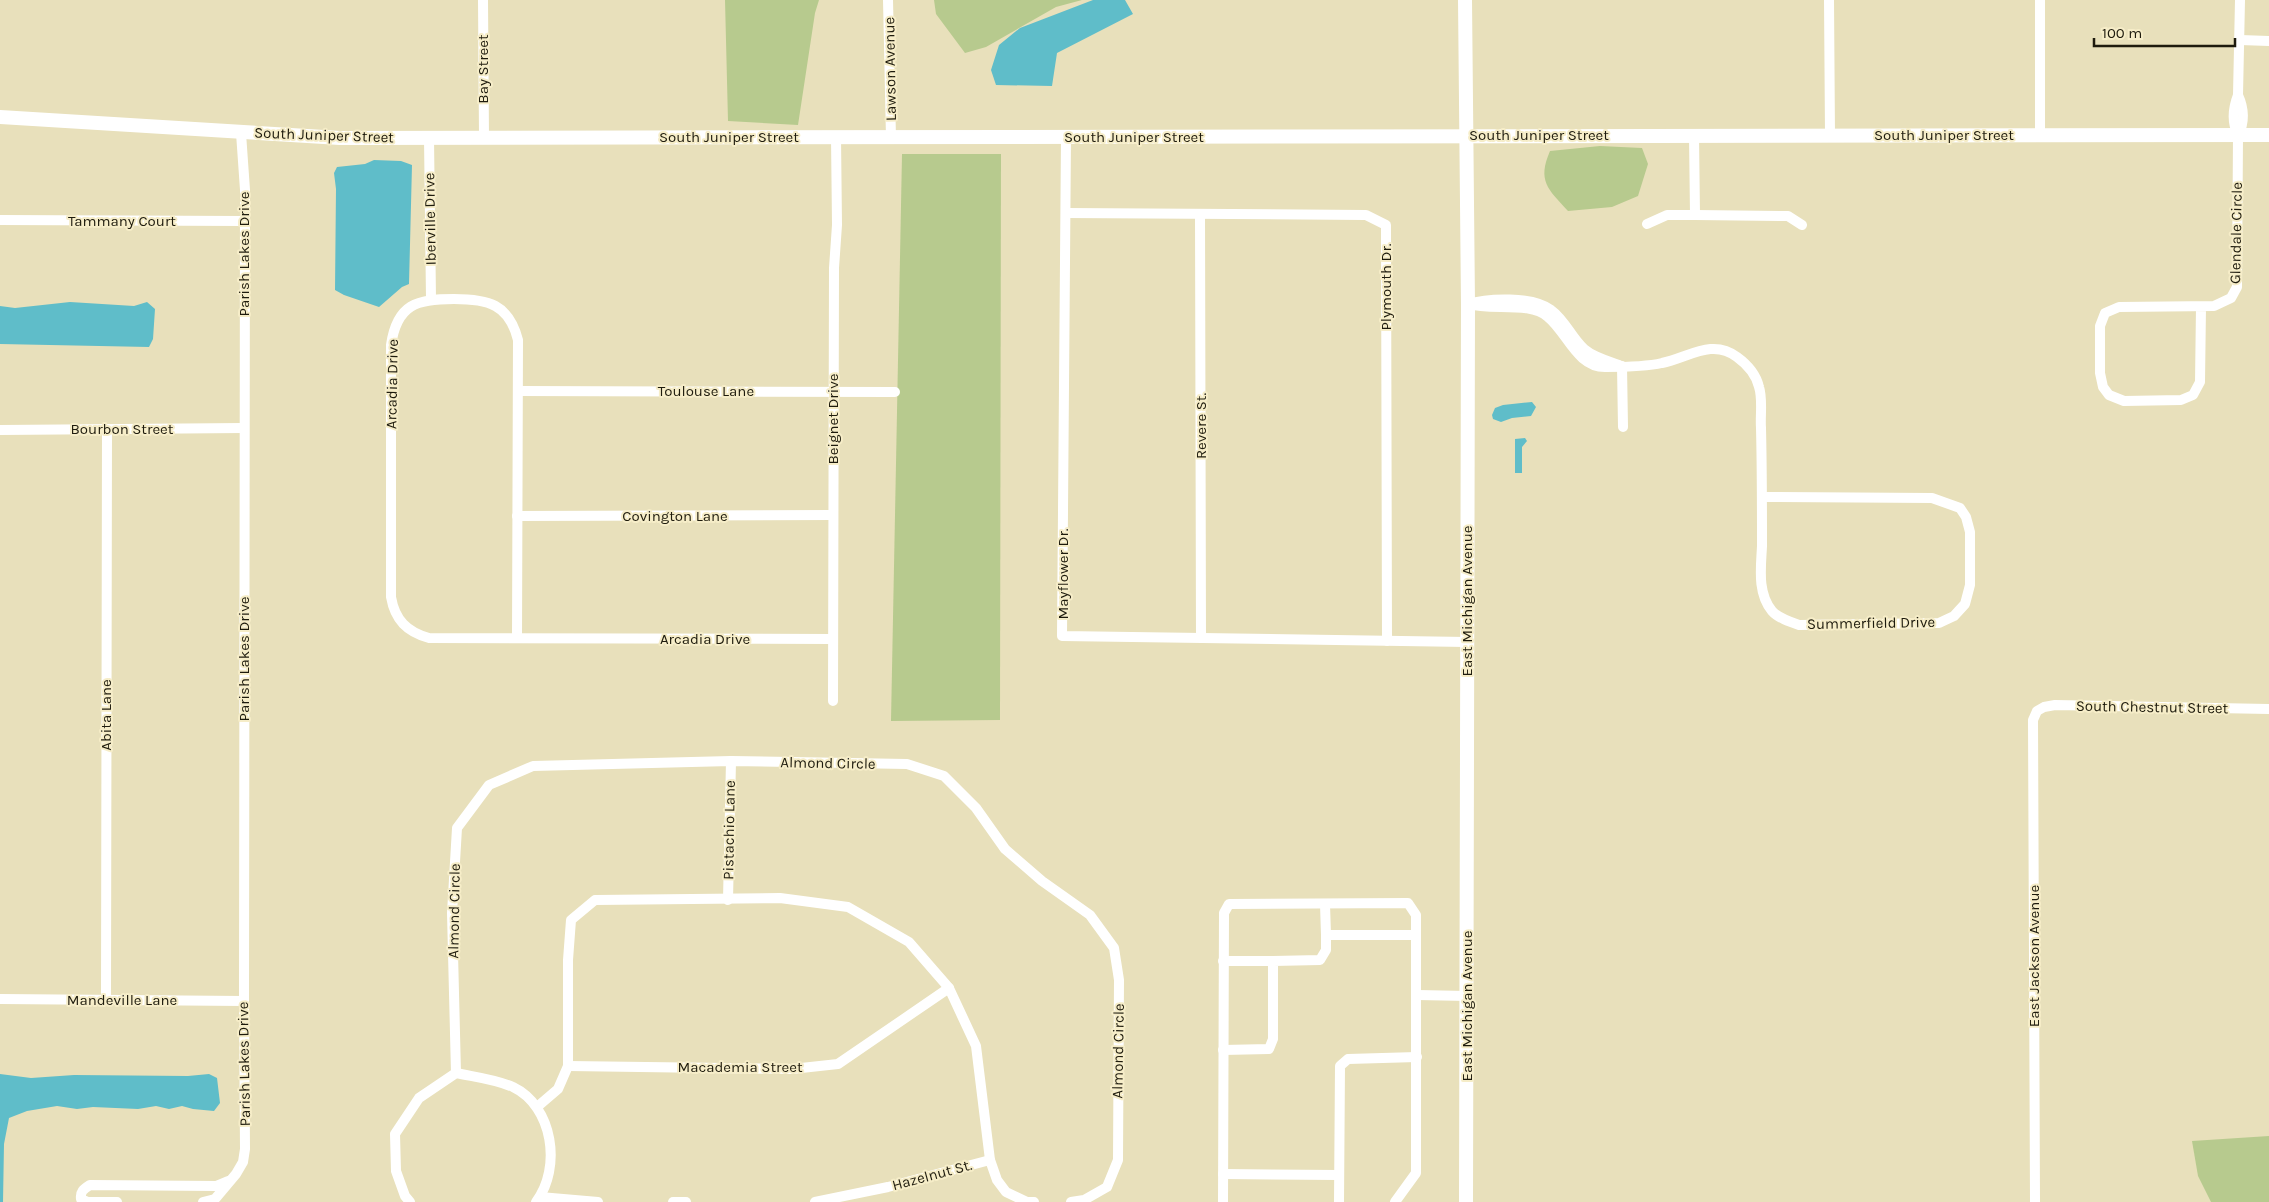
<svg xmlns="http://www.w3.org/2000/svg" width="2269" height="1202" font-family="Karla,sans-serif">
<rect width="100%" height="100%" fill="#e8e0bb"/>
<g fill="#b7ca8e">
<polygon points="725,0 819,0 815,13 798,125 728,121"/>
<polygon points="934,0 1082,0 1056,7 986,47 965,53 936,14"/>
<path d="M 1600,146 L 1642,148 L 1648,164 L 1638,196 L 1612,207 L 1568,211 C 1548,189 1537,181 1550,151 Z"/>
<polygon points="902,154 1001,154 1000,720 891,721"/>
<polygon points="2269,1136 2269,1202 2211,1202 2198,1176 2192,1141"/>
</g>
<g fill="#5fbdc9">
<polygon points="1093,0 1125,0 1133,14 1057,53 1052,86 996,85 991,70 999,45 1020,28"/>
<polygon points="374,160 401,161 412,165 409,284 402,287 379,307 344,295 335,290 336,189 334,173 337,167 365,164"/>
<polygon points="70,302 134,306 147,302 155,309 153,339 149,347 0,344 0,306 15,308"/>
<polygon points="1532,402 1536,407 1531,416 1512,418 1501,422 1493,419 1492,415 1495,408 1503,405"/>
<polygon points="1525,438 1527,441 1522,447 1522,473 1515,473 1515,439"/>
<polygon points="0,1074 31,1078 74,1075 188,1076 209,1074 217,1078 220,1103 214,1111 193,1109 182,1106 169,1109 156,1106 138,1109 93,1107 77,1109 57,1106 27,1111 9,1118 4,1144 3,1202 0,1202"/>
</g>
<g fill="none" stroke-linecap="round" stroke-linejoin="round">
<g stroke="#fff" stroke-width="10">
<polyline points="483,0 484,137"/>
<polyline points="888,0 891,138"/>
<polyline points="1829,0 1830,135"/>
<polyline points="2040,0 2040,135"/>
<polyline points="2240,40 2269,41"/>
<polyline points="1694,135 1695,215"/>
<path d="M 2238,135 C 2245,123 2244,108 2238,95"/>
<polyline points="1066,137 1062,636 1467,642"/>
<polyline points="429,138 431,299"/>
<polyline points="1066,213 1366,215 1386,225 1387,641"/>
<polyline points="1200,214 1201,638"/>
<polyline points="0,220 244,221"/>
<polyline points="1647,224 1667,215 1695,215 1788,216 1802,225"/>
<path d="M 1468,304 C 1492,311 1530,301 1548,317 C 1567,332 1577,368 1606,367 C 1624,367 1645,367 1662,363 C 1688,358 1712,338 1737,357 C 1748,365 1756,374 1759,387 C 1763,399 1760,416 1761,428 C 1762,468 1762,506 1762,546 C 1761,567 1757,593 1772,611 C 1778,618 1790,622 1799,625 L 1939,623 L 1954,616 L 1965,604 L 1970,585 L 1970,532 L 1966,517 L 1960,508 L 1932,498 L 1762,497"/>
<path d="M 1468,304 C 1488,298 1533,296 1551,310 C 1565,320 1571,337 1584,349 C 1593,357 1607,361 1619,365"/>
<path d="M 2201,307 L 2200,382 L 2193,395 L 2181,400 L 2124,401 L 2109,395 L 2103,387 L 2100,373 L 2100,326 L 2105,313 L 2119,307 L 2214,306 L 2231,298 L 2237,287 L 2238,135 C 2232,123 2233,108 2238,95 L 2240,0"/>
<polyline points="1622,366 1623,427"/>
<polyline points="518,391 895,392"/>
<polyline points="0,430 244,428"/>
<polyline points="517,516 833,515"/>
<path d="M 517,638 L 518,340 C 509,304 488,299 454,299 C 417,299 397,304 391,345 L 391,597 C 395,620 407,632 429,638 L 833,639"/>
<polyline points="833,701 834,268 837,225 836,137"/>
<polyline points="728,900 731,761"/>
<polyline points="1325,904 1326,935 1416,935"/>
<polyline points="1223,961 1273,961"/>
<polyline points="1417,995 1467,996"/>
<polyline points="0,999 244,1001"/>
<polyline points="106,1000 107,429"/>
<polyline points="1223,1050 1269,1049 1273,1039 1273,961 1320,960 1326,950 1326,935"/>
<polyline points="568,1066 792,1069 838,1064 949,988"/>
<polyline points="456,1073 452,913 457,828 489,785 533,766 731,761 907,764 944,776 976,808 1005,849 1042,881 1090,915 1114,948 1119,980 1118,1160 1107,1187 1084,1200 1071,1202"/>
<polyline points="537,1107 558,1089 568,1066 568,960 571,920 595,900 780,898 848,907 909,942 949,988 976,1046 990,1160 997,1180 1006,1192 1027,1202 1034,1202"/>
<polyline points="1223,1174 1339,1175"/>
<polyline points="540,1197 598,1202"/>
<path d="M 117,1202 L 88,1202 L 81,1199 C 80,1191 84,1189 90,1185 L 216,1186 L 228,1181"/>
<polyline points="203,1202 215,1199 236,1174 243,1162 245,1149 244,1001 245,190 241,133"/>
<path d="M 410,1202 L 405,1196 L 396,1171 L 395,1134 L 419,1098 L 456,1073 C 475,1077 495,1079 513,1087 C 553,1106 562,1168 536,1202"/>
<polyline points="673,1202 686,1202"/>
<polyline points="815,1202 888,1187 990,1160"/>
<polyline points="1223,1202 1224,913 1229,904 1408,903 1416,915 1416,1173 1395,1202"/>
<polyline points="1339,1202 1340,1066 1348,1059 1417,1057"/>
<polyline points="2035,1202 2033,720 2037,711 2044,707 2055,705 2269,709"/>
</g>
<g stroke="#fff" stroke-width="14">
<polyline points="1465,0 1468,304 1466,1202"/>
<polyline points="0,117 340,138 2269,135"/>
</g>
</g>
<g text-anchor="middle" stroke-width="4" stroke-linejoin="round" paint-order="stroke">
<g font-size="15" fill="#1e1b0d" stroke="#f6edc8">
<text transform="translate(483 69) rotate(-90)" y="5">Bay Street</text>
<text transform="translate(890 69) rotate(-91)" y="5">Lawson Avenue</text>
<text transform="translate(324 135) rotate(2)" y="5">South Juniper Street</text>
<text x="1539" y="140">South Juniper Street</text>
<text x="1944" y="140">South Juniper Street</text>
<text x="729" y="142">South Juniper Street</text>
<text x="1134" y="142">South Juniper Street</text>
<text transform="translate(430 219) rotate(-91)" y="5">Iberville Drive</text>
<text x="122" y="226">Tammany Court</text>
<text transform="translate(2236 233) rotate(-89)" y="5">Glendale Circle</text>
<text transform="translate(244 254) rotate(-90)" y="5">Parish Lakes Drive</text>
<text transform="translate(1386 287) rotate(-90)" y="5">Plymouth Dr.</text>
<text transform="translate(392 384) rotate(-89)" y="5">Arcadia Drive</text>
<text x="706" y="396">Toulouse Lane</text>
<text transform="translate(833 419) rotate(-90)" y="5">Beignet Drive</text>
<text transform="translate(1201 426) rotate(-90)" y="5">Revere St.</text>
<text x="122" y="434">Bourbon Street</text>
<text x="675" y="521">Covington Lane</text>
<text transform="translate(1063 574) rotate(-90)" y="5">Mayflower Dr.</text>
<text transform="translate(1467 601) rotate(-90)" y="5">East Michigan Avenue</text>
<text transform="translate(1871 623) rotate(-1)" y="5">Summerfield Drive</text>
<text x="705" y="644">Arcadia Drive</text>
<text transform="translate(244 659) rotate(-90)" y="5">Parish Lakes Drive</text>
<text transform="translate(2152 707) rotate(1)" y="5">South Chestnut Street</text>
<text transform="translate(106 715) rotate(-90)" y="5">Abita Lane</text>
<text transform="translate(828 763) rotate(1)" y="5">Almond Circle</text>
<text transform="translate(729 830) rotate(-89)" y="5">Pistachio Lane</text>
<text transform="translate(454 911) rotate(-89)" y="5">Almond Circle</text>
<text transform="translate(2034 956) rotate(-90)" y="5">East Jackson Avenue</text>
<text x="122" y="1005">Mandeville Lane</text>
<text transform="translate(1467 1006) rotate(-90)" y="5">East Michigan Avenue</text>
<text transform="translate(1118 1051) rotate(-89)" y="5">Almond Circle</text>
<text transform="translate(244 1064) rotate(-91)" y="5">Parish Lakes Drive</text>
<text x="740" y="1072">Macademia Street</text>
<text transform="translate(932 1175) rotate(-15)" y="5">Hazelnut St.</text>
</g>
</g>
<path d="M2094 38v8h141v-8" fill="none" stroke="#1e1b0d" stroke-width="2.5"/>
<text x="2102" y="38" font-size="15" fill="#1e1b0d" stroke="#f6edc8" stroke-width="4" paint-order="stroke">100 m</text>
</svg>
